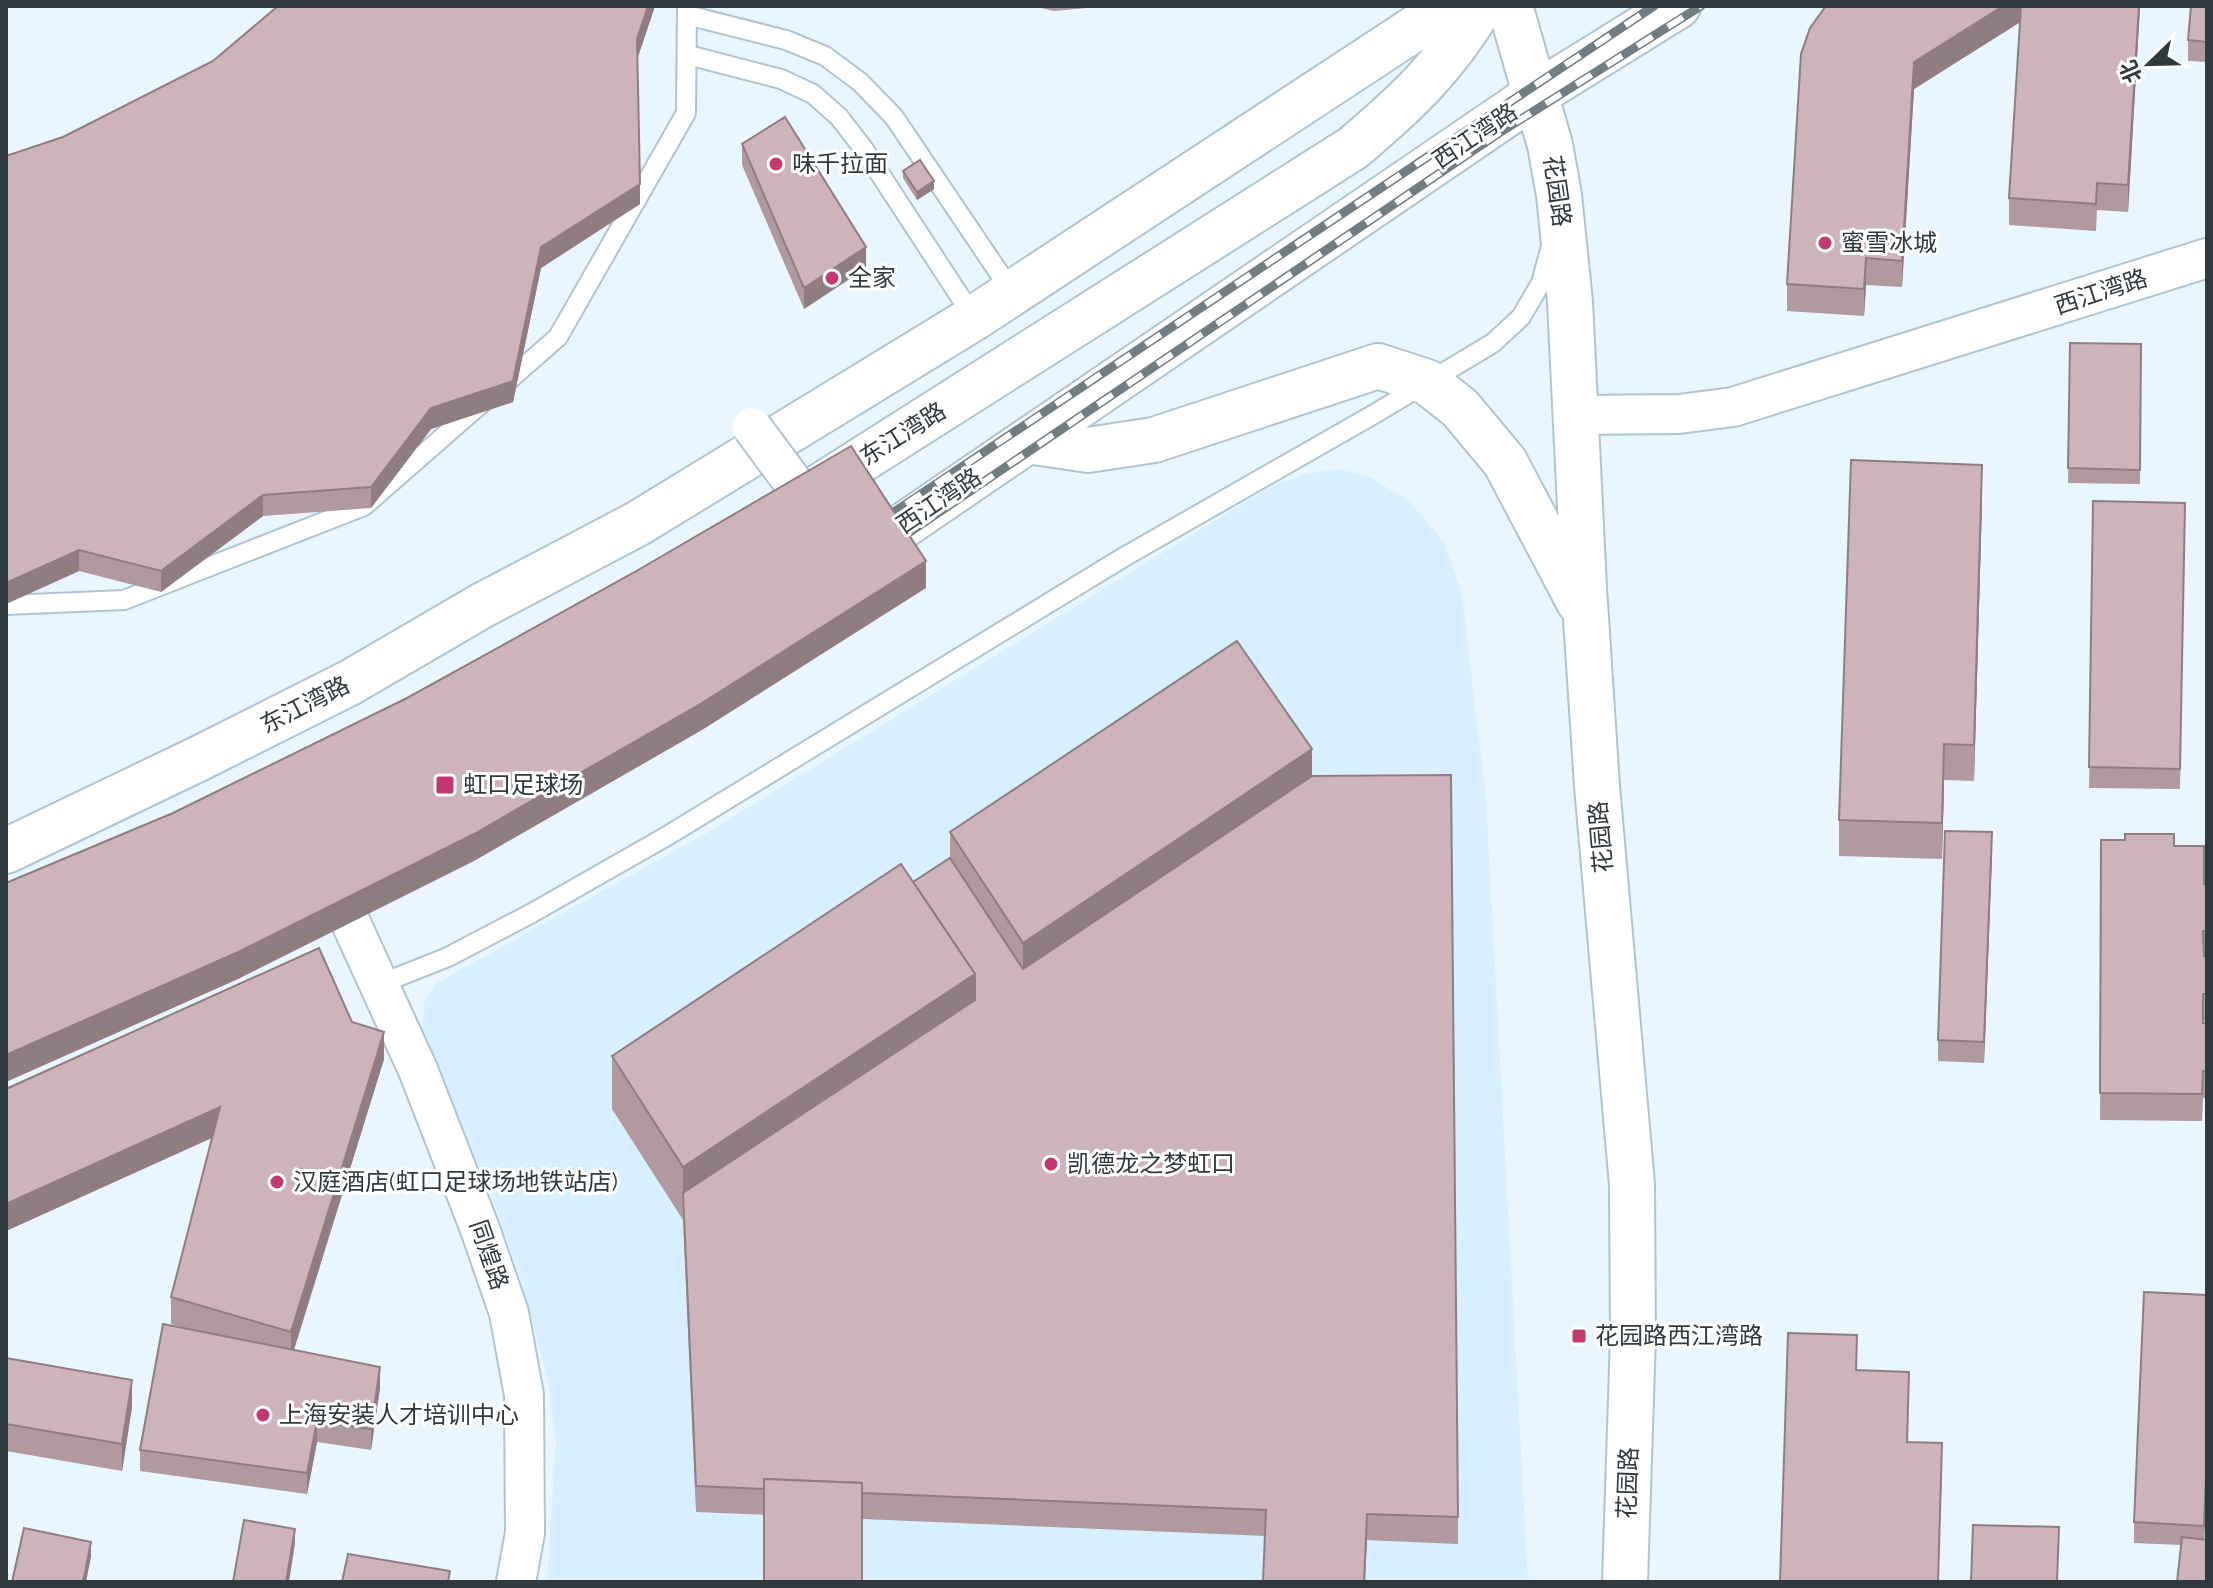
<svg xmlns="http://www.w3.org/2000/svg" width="2213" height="1588" font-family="Raleway,'Noto Sans SC',sans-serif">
<rect width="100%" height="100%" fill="#e9f6ff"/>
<polygon fill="#d7efff" points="1339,469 1372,478 1410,502 1444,542 1462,595 1486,800 1528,1582 547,1582 556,1441 547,1376 525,1292 499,1216 423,1029 424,1002 437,983 705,834 1268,488 1305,474"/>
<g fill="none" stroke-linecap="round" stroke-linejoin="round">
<defs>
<g id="lane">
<polyline points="687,15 786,40 825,56 860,82 894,117 1012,292"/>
<polyline points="688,55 781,79 813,94 839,117 863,148 974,318"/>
<polyline points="502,386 558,337 686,113 687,6"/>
<polyline points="6,605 124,600 364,506 483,402"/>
<polyline points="380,984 448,957 532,913 667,836 1124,557 1376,413 1493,343 1521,317 1541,283 1551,246"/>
</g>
<g id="street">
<polyline points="1576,415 1679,414 1733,407 2207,258"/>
<polyline points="329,875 418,1070 480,1229 509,1313 524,1395 525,1533 516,1582"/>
</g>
<g id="secondary">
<polyline points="1510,6 1550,145 1559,195 1570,302 1584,588 1597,786 1632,1185 1633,1336 1625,1582"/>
<polyline points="1028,441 1088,450 1154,440 1378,366 1427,382 1460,408 1505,462 1579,602"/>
<path d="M 811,492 L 1353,148 C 1406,103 1445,67 1481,6"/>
<polyline points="853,560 1536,94 1678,6"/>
<polyline points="6,851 200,758 351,682 483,605 637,524 974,318 1449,6"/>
</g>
</defs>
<use href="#lane" stroke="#afc4d3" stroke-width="22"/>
<use href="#street" stroke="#afc4d3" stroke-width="42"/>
<use href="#secondary" stroke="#afc4d3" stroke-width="48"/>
<use href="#lane" stroke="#fff" stroke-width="18"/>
<use href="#street" stroke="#fff" stroke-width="38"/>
<use href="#secondary" stroke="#fff" stroke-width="44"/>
<defs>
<g id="rail">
<polyline points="876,524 1654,6"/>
<polyline points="889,546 1499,133 1701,6"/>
</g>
</defs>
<use href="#rail" stroke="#727d83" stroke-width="9"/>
<use href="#rail" stroke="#fff" stroke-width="6" stroke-dasharray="18" stroke-linecap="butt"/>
<defs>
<polyline id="street-bridge" points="752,427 806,500"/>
</defs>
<use href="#street-bridge" stroke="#afc4d3" stroke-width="42" stroke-linecap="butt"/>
<use href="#street-bridge" stroke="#fff" stroke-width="38"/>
</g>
<g fill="#b09aa0">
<polygon points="655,6 637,59 640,204 541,268 513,402 431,429 371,508 263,516 161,592 79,571 6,604 6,156"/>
<polygon points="1033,6 1109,6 1054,11"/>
<polygon points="2140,6 2128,212 2097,210 2096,231 2009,225 2009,198 2020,22 1914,89 1902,287 1866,285 1864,316 1787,311 1787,284 1810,28"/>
<polygon points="2207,6 2207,62 2188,61 2188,40"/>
<polygon points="742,144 866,268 804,309 742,165"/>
<polygon points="903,171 934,189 917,200 903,178"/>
<polygon points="2070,343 2141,344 2140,484 2068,483"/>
<polygon points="2093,501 2185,503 2180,789 2089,788"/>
<polygon points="1982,502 1974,781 1944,780 1942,859 1839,856 1839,820"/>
<polygon points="1312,776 1458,1517 1458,1544 696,1512 683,1220 612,1109 612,1056 913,882 950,858 950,832"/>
<polygon points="2101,840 2125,840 2174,846 2204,884 2207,884 2207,1021 2203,1021 2203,1023 2207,1023 2207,1098 2203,1098 2202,1121 2100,1120"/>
<polygon points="1992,853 1984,1063 1938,1061 1938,1040"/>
<polygon points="352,1022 384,1059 294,1350 380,1388 371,1450 317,1442 307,1494 140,1471 140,1450 193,1330 171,1324 171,1297 212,1138 6,1231 6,1089"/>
<polygon points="2207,1295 2207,1468 2204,1540 2181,1545 2134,1543 2134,1522"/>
<polygon points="6,1358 132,1407 122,1471 6,1451"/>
</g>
<g fill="#907d82">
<polygon points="648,6 655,6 637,60 637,39"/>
<polygon points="2003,6 2022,6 2022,21 1914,89 1902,287 1902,261 1914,62"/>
<polygon points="2139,6 2140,6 2128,212 2128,185"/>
<polygon points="934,181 934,189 917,200 917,192"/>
<polygon points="640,184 640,204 541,268 513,402 431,429 371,508 371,487 541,247"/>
<polygon points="866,247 866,268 804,309 804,288"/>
<polygon points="1866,258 1866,285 1864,316 1864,289"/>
<polygon points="1982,465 1982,502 1974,781 1974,745"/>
<polygon points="263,495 263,516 161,592 161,571"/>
<polygon points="79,550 79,571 6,604 6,583"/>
<polygon points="926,561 926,588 702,730 474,861 236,980 6,1082 6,1055"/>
<polygon points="1944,744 1944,780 1942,859 1942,823"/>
<polygon points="1312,749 1312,802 1023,996 1023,943"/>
<polygon points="1992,832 1992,853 1984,1063 1984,1042"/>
<polygon points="975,974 975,1027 683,1193 683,1167"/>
<polygon points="384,1032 384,1059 291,1359 291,1332"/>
<polygon points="220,1107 220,1134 6,1231 6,1204"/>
<polygon points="380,1367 380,1388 371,1450 371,1429"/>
<polygon points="132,1380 132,1407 122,1471 122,1444"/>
<polygon points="317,1421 317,1442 307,1494 307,1473"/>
<polygon points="1942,1443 1942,1470 1938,1582"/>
<polygon points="2207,1447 2207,1468 2204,1546 2204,1526"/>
<polygon points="1367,1514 1367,1540 1365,1582 1364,1582"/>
<polygon points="295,1529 295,1543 289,1582 286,1582"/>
<polygon points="91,1542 91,1557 86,1582 83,1582"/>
</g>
<g fill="#cdb3ba" stroke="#907d82" stroke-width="2">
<polygon points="278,6 648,6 637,39 640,184 541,247 513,381 431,408 371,487 263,495 161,571 79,550 6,583 6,156 63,137 213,61"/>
<polygon points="1826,6 2003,6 1914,62 1902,261 1866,258 1864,289 1787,284 1801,54 1810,28"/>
<polygon points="2021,6 2139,6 2128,185 2097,183 2096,204 2009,198"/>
<polygon points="2191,6 2207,6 2207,42 2188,40"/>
<polygon points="785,117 866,247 804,288 742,144"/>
<polygon points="920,160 934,181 917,192 903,171"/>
<polygon points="2070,343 2141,344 2140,470 2068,468"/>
<polygon points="851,446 926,561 702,703 474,834 236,953 6,1055 6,883 173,813 407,698 633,573"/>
<polygon points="1851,460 1982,465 1974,745 1944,744 1942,823 1839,820"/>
<polygon points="2093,501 2185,503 2180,769 2089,767"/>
<polygon points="1237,641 1312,749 1023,943 950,832"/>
<polygon points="1451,775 1458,1517 1367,1514 1364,1582 1263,1582 1266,1510 862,1493 862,1483 764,1479 764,1489 696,1486 683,1193 975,1000 975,974 913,882 950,858 1023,969 1312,776"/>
<polygon points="1945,831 1992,832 1984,1042 1938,1040"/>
<polygon points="2125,834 2174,834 2174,846 2204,846 2204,884 2207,884 2207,931 2203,931 2204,956 2207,956 2207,994 2203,994 2203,1023 2207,1023 2207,1071 2203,1071 2202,1094 2100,1093 2101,840 2125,840"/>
<polygon points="901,864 975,974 683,1167 612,1056"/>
<polygon points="319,948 352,1022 384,1032 291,1332 171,1297 220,1107 6,1204 6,1089"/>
<polygon points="2144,1292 2207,1295 2207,1447 2204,1526 2134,1522"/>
<polygon points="163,1324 380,1367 371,1429 317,1421 307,1473 140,1450"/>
<polygon points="1788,1333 1857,1335 1856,1370 1909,1372 1907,1442 1942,1443 1938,1582 1780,1582"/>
<polygon points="6,1358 132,1380 122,1444 6,1424"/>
<polygon points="764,1479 862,1483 862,1582 764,1582"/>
<polygon points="244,1520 295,1529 286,1582 233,1582"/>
<polygon points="1973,1525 2059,1527 2057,1582 1971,1582"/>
<polygon points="24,1528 91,1542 83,1582 12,1582"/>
<polygon points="2182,1537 2207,1540 2207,1582 2177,1582"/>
<polygon points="348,1554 450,1571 448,1582 342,1582"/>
</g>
<g fill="#c33871" stroke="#fff" stroke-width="3">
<circle cx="776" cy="164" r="8"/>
<circle cx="1825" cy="243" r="8"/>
<circle cx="832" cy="278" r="8"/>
<rect x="435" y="775" width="20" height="20" rx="4"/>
<circle cx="1051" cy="1164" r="8"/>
<circle cx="277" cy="1182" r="8"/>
<rect x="1571" y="1328" width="16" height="16" rx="4"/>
<circle cx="263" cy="1415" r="8"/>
</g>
<g text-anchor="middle" stroke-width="6" stroke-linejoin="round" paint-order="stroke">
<g font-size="24" fill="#30393e" stroke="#fff">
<text transform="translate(1475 136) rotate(-34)" y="8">西江湾路</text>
<text transform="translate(1557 191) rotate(82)" y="8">花园路</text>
<text transform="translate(2101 292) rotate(-18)" y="8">西江湾路</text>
<text transform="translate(903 434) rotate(-32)" y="8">东江湾路</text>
<text transform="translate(939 501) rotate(-34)" y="8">西江湾路</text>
<text transform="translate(305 705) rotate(-27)" y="8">东江湾路</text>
<text transform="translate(1601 837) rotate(-95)" y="8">花园路</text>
<text transform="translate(489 1255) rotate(71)" y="8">同煌路</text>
<text transform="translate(1628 1483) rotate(-88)" y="8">花园路</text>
</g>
<g font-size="24" fill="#30393e" stroke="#fff" text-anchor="start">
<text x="792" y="172">味千拉面</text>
<text x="1841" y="251">蜜雪冰城</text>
<text x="848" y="286">全家</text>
<text x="463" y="793">虹口足球场</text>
<text x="1067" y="1172">凯德龙之梦虹口</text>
<text x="293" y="1190">汉庭酒店(虹口足球场地铁站店)</text>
<text x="1595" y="1344">花园路西江湾路</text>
<text x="279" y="1423">上海安装人才培训中心</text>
</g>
</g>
<rect width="2213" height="1588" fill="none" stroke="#30393e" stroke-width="16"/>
<g transform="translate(2149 64) rotate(247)" stroke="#ffffff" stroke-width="6" paint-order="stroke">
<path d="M0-6L14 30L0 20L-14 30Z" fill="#30393e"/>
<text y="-12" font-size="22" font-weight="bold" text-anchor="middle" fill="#30393e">北</text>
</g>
</svg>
